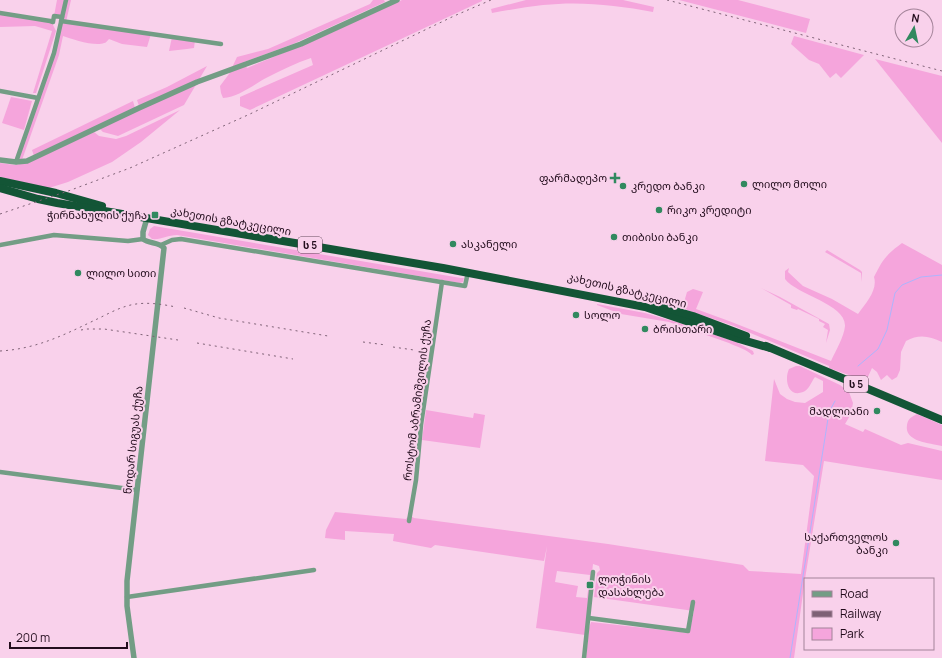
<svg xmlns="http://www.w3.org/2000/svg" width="942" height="658" font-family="Manrope,'Noto Sans Georgian',sans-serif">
<rect width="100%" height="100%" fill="#f9d1eb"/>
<g fill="#f5a5dc" fill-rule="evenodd">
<path d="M 57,0 L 71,0 L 66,22 L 151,34 L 147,47 L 122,44 L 109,39 C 107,41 106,43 104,43 C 96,47 71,39 63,36 L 59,55 L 22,160 L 18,159 L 40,96 L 62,17 L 54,16 Z"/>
<path d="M 373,0 L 384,0 L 385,2 L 293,44 L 244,62 L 247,68 L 322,37 L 402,0 L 482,0 L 482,1 L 250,110 L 240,106 L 240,97 L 313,65 L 311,58 C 296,63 282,70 268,77 C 254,84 239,97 223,98 L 221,93 L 220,86 L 229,74 L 237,57 L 268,49 L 370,4 Z"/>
<path d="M 526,0 L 623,0 L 654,7 L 653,12 C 617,5 580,1 543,5 C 526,7 509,10 492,13 L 491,9 Z"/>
<polygon points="679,0 738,0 810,19 806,33"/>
<polygon points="0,13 53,22 53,25 56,31 36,93 33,93 52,31 35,26 0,27"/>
<polygon points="794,36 864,55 841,78 836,73 830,78 819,64 809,60 791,44"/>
<polygon points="172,37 195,40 194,48 187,49 169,51"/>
<polygon points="875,59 942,76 942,143"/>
<polygon points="207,66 184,105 118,136 103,132 100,129 169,92 139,106 137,100 167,87"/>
<polygon points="11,97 32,101 24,130 2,123"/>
<polygon points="133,101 135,108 34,156 32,150"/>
<polygon points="180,110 141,142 112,162 68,182 49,188 0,177 0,163 15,165 29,162 94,132 99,136 116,139 126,136"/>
<path d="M 154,226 L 461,278 L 464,278 L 463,282 L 460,283 L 177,235 C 168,235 161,240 152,239 L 148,235 L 150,229 Z"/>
<path d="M 902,243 L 942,265 L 942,342 C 929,336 919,334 906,341 L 901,352 L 900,370 L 897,377 L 892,380 L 887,375 L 881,380 L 877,372 L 872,368 L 866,381 L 829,368 L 829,366 L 734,326 L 687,310 L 683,306 L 687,292 L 693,289 L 703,292 L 696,309 L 729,321 L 831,361 C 836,350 844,337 845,326 C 846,304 797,295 785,279 L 785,271 L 789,268 L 788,272 L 803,286 L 832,299 L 858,314 C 866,303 878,290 874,277 C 883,259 886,255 902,243 Z"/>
<polygon points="827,250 860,270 862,272 862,282 861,273 825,252"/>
<polygon points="761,288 780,297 829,324 830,330 826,343 828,330 823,327 825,324 819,321 819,319 798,309 797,310 791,308 791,305"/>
<path d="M 597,304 L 645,313 L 676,322 L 736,342 L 753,351 L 754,354 L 752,355 C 748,350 735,346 729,343 L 669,322 L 621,314 L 597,305 Z"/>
<path d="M 796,366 L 800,366 L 840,385 L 849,392 L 853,403 L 851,414 L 845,424 L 863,432 L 865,429 L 901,445 L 908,443 L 942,451 L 942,480 L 824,461 L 805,579 L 794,658 L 586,658 L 589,628 L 591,622 L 689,633 L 694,611 L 594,597 L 597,573 L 600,570 L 599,566 L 593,564 L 585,635 L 536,628 L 547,546 L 544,561 L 435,545 L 431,548 L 393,541 L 394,534 L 345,531 L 345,540 L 325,538 L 326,530 L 335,512 L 406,519 L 409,515 L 414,518 L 608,544 L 743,565 L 749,571 L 801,574 L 814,476 L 803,465 L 765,461 L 774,379 L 780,394 L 787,399 L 795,402 L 805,403 L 823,392 L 823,381 L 815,377 C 811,382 809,390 803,392 C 788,398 784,379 789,369 ZM 557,571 L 590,575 L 587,598 L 576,597 L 578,586 L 555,582 Z"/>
<polygon points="426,410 473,418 474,413 485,415 480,448 422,440"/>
<path d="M 917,414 L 942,425 L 942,446 C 930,443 904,442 907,425 C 908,418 912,417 917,414 Z"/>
</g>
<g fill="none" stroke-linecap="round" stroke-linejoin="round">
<g stroke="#adb5fd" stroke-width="1">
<polyline points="858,366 878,349 887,330 895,293 902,285 921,277 942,275"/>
<polyline points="790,658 827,425 829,412 835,401"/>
</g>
<g stroke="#739d85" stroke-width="4.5">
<polyline points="0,13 50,21 53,22 54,16 62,17"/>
<polyline points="61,21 221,44"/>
<polyline points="0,91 38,98"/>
<polyline points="16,162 54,53 66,0"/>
<polyline points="0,245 54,235 128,241 143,239"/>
<polyline points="161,245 172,240 181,239 465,286 468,272"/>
<polyline points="0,472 137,490"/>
<polyline points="409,521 416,480 421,425 442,282"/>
<polyline points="127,597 314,570"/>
<polyline points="589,618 688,631 693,602"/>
<polyline points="584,658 593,572"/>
</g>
<g stroke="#739d85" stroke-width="5.5">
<polyline points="0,160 16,162 27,161 139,108 197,82 301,44 397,0"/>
<path d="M 134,658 L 127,606 L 127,581 L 164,248 C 159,242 149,244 143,239 L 143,232 L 147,218"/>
</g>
<g stroke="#135536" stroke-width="8">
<polyline points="0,181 56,193 102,206"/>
<polyline points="0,188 38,199 57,203 443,268 645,307 739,339 770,348"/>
<polyline points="655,305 693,316 746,336"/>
<polyline points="766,346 942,420"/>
</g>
<g stroke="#7e6175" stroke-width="1" stroke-dasharray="2 4" stroke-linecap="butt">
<polyline points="667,0 942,71"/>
<polyline points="0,214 71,190 130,168 250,114 454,16 491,0"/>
<polyline points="184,308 219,318 328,336"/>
<polyline points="81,330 87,329 104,329 178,340"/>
<polyline points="363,342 386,345"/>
<polyline points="197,343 293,359"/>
<polyline points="393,347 414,350"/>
<path d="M 0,351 C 35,349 62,336 93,321 C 104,316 116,309 127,306 C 143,301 161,304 176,307"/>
</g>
</g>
<g fill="#31895f" stroke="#f9d1eb" stroke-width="1.5">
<path d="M613 172h4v4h4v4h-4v4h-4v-4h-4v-4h4z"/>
<circle cx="744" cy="184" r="4"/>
<circle cx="623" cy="186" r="4"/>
<circle cx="659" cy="210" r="4"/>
<rect x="151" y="211" width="8" height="8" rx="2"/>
<circle cx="614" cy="237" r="4"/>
<circle cx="453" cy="244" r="4"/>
<circle cx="78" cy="273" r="4"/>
<circle cx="576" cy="315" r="4"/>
<circle cx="645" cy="329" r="4"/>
<circle cx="877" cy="411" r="4"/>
<circle cx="896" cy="543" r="4"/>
<rect x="586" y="581" width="8" height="8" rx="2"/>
</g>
<g text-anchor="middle" stroke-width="4" stroke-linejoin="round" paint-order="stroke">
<g fill="#f9d1eb" stroke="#63485b" stroke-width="1">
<rect x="298" y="237" width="24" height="16" rx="3"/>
<rect x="844" y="376" width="24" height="16" rx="3"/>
</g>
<g font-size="10" font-weight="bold" fill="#230d1d">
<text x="310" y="249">ს 5</text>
<text x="856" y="388">ს 5</text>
</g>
<g font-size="11" fill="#230d1d" stroke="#f9d1eb" text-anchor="start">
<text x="607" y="182" text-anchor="end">ფარმადეპო</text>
<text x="752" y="188">ლილო მოლი</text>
<text x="631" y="190">კრედო ბანკი</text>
<text x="667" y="214">რიკო კრედიტი</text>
<text x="147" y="219" text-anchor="end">ჭირნახულის ქუჩა</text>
<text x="622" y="241">თიბისი ბანკი</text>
<text x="461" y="248">ასკანელი</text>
<text x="86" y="277">ლილო სითი</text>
<text x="584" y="319">სოლო</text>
<text x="653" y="333">ბრისთარი</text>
<text x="869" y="415" text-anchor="end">მადლიანი</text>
<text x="888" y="541" text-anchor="end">საქართველოს<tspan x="888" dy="13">ბანკი</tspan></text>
<text x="598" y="583">ლოჭინის<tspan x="598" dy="13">დასახლება</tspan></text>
</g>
<g font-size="11" fill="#230d1d" stroke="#f9d1eb">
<text transform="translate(231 221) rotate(10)" y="4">კახეთის გზატკეცილი</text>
<text transform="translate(627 290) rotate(13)" y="4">კახეთის გზატკეცილი</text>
<text transform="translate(417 400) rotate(-83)" y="4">როსტომ აბრამიშვილის ქუჩა</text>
<text transform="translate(133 440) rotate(-84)" y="4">ნოდარ სიგუას ქუჩა</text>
</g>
</g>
<rect x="804" y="578" width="130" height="72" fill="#f9d1eb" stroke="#a38399"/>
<rect x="812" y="591" width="20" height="6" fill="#739d85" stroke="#a38399"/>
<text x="840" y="598" font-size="12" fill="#230d1d">Road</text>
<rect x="812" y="611" width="20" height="6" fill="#7e6175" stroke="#a38399"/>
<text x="840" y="618" font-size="12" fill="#230d1d">Railway</text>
<rect x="812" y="628" width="20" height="12" fill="#f5a5dc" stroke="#a38399"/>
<text x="840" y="638" font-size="12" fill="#230d1d">Park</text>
<g transform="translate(914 28) rotate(9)"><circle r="19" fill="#f9d1eb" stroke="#a38399"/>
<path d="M0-3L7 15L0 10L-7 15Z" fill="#31895f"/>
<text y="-6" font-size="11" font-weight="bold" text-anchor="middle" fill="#230d1d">N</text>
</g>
<path d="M10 642v6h117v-6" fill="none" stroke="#230d1d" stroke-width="2"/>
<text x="16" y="642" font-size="12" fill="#230d1d" stroke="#f9d1eb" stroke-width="3" paint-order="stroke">200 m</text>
</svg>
